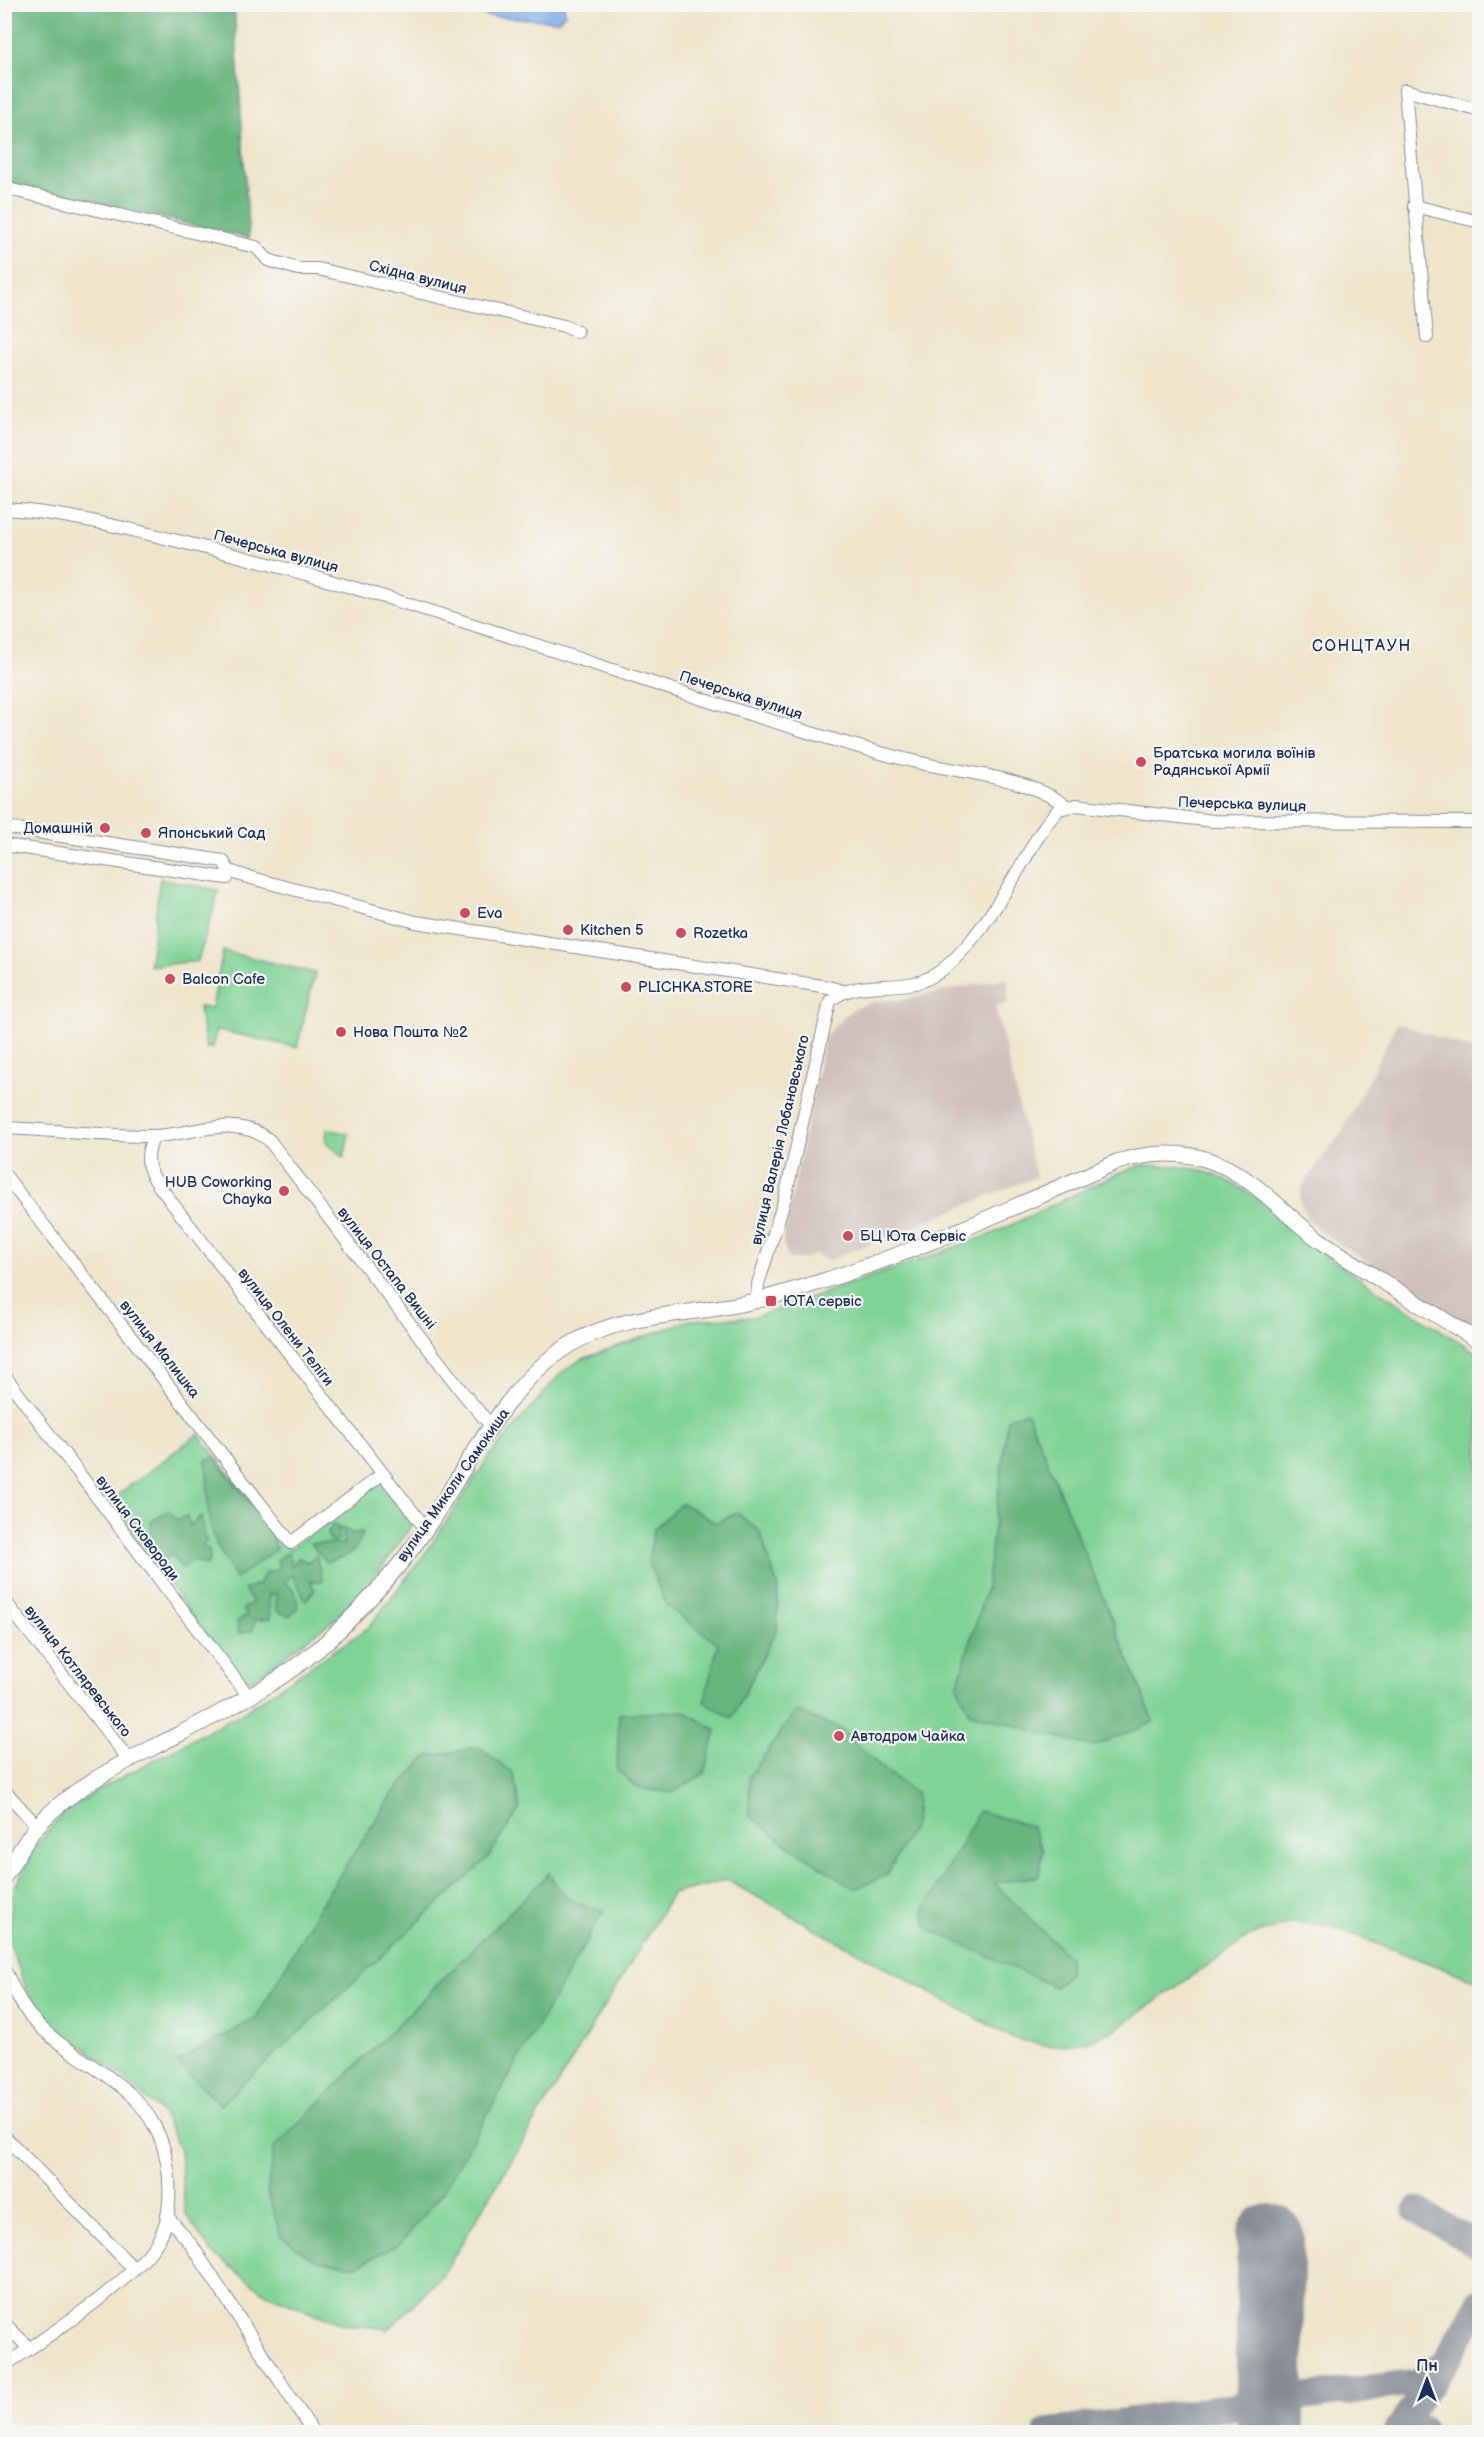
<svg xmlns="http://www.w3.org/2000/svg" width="1484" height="2437" font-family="'Balsamiq Sans',sans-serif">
<rect width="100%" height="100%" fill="#f6f6f2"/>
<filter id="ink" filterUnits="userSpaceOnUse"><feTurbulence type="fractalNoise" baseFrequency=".0167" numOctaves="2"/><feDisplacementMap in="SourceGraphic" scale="12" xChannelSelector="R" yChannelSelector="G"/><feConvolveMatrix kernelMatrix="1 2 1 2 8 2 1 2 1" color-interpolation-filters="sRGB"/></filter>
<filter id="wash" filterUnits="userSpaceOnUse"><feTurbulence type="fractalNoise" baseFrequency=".008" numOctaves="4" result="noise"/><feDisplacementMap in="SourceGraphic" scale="24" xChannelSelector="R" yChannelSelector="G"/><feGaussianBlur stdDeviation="1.35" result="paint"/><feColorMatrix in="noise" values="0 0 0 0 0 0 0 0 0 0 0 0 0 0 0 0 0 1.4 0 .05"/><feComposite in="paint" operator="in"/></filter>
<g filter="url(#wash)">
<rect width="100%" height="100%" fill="#efe5cb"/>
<g fill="#cfc0bb">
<polygon points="1008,978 1008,1003 995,1006 1036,1177 827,1261 816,1254 805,1259 788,1259 783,1240 825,1036 851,1010 875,1001 900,1000"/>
<polygon points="1397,1023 1479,1052 1479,1334 1320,1231 1308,1218 1300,1200 1303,1184 1342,1132"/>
</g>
<g fill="#7fd395" stroke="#4d817a" stroke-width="1.5">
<path d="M 160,879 L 219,890 L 198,961 L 149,966 C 155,937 155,909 160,879 Z"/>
<polygon points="223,951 315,973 297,1047 216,1030 212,1048 206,1048 199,1007 212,1008"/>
<polygon points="327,1129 349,1134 344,1157 326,1142"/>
<path d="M 1142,1165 C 1163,1166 1185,1165 1206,1172 C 1256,1187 1291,1231 1333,1260 C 1380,1294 1431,1323 1479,1354 L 1479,1982 L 1328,1925 L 1295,1922 L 1253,1934 L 1114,2030 L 1084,2043 L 1050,2046 L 1013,2038 L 727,1880 L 672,1894 L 442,2276 L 389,2329 L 342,2324 L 267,2294 L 212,2253 L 185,2213 L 180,2150 L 162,2113 L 123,2077 L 47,2020 L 28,1993 L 7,1937 L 14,1889 L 36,1846 L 61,1815 L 100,1789 L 240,1714 L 369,1627 L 424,1555 L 488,1458 L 561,1373 L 580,1360 L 690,1320 L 755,1317 L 990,1235 L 1121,1172 Z"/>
<polygon points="198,1434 290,1549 377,1483 385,1483 408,1512 412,1522 408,1531 373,1579 336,1618 253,1680 244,1679 196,1621 109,1502"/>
</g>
<g fill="#67b57e" stroke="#41726e" stroke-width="1.5">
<polygon points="5,4 234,5 249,238 5,182"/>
<polygon points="1027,1412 1154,1722 1093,1747 970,1713 957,1686 986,1589 1008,1418"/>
<path d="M 213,1457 L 271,1528 L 276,1549 L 235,1579 C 226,1561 213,1542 210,1522 C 206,1502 209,1481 206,1460 Z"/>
<polygon points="682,1503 716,1523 737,1513 760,1532 778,1586 777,1629 732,1718 704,1702 718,1644 666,1605 648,1562 654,1529"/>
<polygon points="169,1511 177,1520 187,1516 190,1526 201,1516 206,1542 202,1547 209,1550 210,1560 206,1565 193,1560 181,1569 172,1553 163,1562 154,1554 151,1522"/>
<path d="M 333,1524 L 352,1533 L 363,1532 C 355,1556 349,1556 326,1562 L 310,1543 L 343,1544 L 344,1533 L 337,1530 L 340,1538 L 332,1543 L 327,1534 Z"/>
<path d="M 289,1553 L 292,1566 L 298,1558 L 308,1562 L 316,1555 L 323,1581 L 310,1581 L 315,1590 L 306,1600 L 292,1575 L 284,1583 C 295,1590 299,1595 297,1609 L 288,1616 L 276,1610 L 276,1594 L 269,1594 L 270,1619 L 255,1620 L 253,1630 L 239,1634 L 237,1621 L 247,1616 L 243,1609 L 253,1602 L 244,1590 L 259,1583 L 266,1572 L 272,1572 L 279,1567 L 277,1561 L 281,1556 Z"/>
<polygon points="684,1711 716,1730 705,1773 672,1793 637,1788 617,1770 619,1714"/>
<polygon points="796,1711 841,1729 881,1767 917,1794 915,1822 887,1875 855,1889 779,1839 750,1816 749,1777"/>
<polygon points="478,1747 513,1773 520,1808 487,1859 220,2105 177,2062 256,2018 321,1904 392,1795 426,1757"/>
<polygon points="979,1811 1031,1826 1043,1850 1039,1876 994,1883 1069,1957 1069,1974 1055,1987 929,1929 923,1913"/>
<path d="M 549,1873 C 563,1899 575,1905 604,1910 L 443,2192 L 401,2243 L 357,2266 L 314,2260 L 281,2236 L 267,2191 L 274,2148 Z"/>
</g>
<polygon fill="#80b0eb" stroke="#4e70a4" stroke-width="1.5" points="479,4 564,5 565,14 558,21 487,16 481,12"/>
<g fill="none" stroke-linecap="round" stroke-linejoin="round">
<g stroke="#858a94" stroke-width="27">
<polyline points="1417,2210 1480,2247"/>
<polyline points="1422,2429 1423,2432"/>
<polyline points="1047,2432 1417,2382 1444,2365"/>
<polyline points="1396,2432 1444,2365 1480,2301"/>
</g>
<polyline stroke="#858a94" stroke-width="68" points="1270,2238 1270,2432"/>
</g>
</g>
<g filter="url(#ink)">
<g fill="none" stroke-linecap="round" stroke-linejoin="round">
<defs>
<g id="minor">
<polyline points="4,188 256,247 268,260 298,269 318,269 564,326 577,332"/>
<polyline points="1414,206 1480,222"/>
<polyline points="1427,337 1405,90 1480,111"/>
<path d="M 4,509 C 73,513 140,532 206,548 C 408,597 603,670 801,730 C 844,743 887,756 930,765 C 977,775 1027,778 1067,806"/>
<polyline points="4,827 223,861 229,871 244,876 416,922 828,987 843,991"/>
<polyline points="4,845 227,878 229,871"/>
<path d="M 4,1128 C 54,1130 104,1136 153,1136 C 192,1135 235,1113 269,1140 L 463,1393 L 485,1419 L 494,1424"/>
<path d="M 154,1136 C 139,1167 154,1178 172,1203 L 426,1529"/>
<polyline points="4,1174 291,1543 381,1475"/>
<path d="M 757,1300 L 758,1284 L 785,1198 L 830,1001 C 853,979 893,991 922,981 C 971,964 1018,867 1046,824 L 1059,809 L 1076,805 L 1214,821 L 1480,822"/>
<polyline points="4,1375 249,1697"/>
<polyline points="4,1600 129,1760"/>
<polyline points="4,1790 37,1826"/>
<path d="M 4,1969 C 12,1984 19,2003 31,2017 C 57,2048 101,2067 131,2095 C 150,2113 163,2138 167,2163 C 171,2184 171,2215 161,2235 C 143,2276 44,2338 4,2366"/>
<polyline points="4,2136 134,2269"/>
<polyline points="167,2216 191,2244 313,2432"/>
<polyline points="4,2323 29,2348"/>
</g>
<path id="tertiary" d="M 4,1877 C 15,1860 25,1840 38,1825 C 69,1791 111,1769 152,1748 C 214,1716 281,1685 333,1636 C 367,1603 401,1567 427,1527 C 468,1466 506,1383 571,1344 C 619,1316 670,1316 723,1307 C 744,1304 764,1299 784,1293 C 899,1260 1007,1210 1117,1162 C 1146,1153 1182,1150 1211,1161 C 1254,1176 1282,1213 1318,1239 C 1370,1275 1426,1308 1480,1342"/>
</defs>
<use href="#minor" stroke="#858a94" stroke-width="14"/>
<use href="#tertiary" stroke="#858a94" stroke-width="17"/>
<use href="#minor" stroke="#fff" stroke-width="12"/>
<use href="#tertiary" stroke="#fff" stroke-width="15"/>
</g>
</g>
<g fill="#d1495b" stroke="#f6f6f2" stroke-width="2">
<circle cx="1141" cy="762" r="6"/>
<circle cx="105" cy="828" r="6"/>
<circle cx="146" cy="833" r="6"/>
<circle cx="465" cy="913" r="6"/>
<circle cx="568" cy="930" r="6"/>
<circle cx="681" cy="933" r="6"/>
<circle cx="170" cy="979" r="6"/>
<circle cx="626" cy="987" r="6"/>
<circle cx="341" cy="1032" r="6"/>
<circle cx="284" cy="1191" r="6"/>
<circle cx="848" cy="1236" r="6"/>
<rect x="765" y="1295" width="12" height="12" rx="3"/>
<circle cx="839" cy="1736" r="6"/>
</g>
<g text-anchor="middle" stroke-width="4.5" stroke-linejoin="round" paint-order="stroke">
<g font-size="15" fill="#1b2f5e" stroke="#f6f6f2">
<text transform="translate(418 277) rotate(14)" y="5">Східна вулиця</text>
<text transform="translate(276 551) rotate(15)" y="5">Печерська вулиця</text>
<text transform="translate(741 695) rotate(18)" y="5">Печерська вулиця</text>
<text transform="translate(1242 804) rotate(2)" y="5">Печерська вулиця</text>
<text transform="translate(780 1140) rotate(-77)" y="5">вулиця Валерія Лобановського</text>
<text transform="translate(387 1268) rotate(52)" y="5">вулиця Остапа Вишні</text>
<text transform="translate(286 1327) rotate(52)" y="5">вулиця Олени Теліги</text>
<text transform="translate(160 1349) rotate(52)" y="5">вулиця Малишка</text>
<text transform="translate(453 1485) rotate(-55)" y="5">вулиця Миколи Самокиша</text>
<text transform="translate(138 1528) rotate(53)" y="5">вулиця Сковороди</text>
<text transform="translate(78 1671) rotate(52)" y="5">вулиця Котляревського</text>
</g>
<g font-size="15" fill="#1b2f5e" stroke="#f6f6f2" text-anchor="start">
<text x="1153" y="758">Братська могила воїнів<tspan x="1153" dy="17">Радянської Армії</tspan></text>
<text x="93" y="833" text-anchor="end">Домашній</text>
<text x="158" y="838">Японський Сад</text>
<text x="477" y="918">Eva</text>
<text x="580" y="935">Kitchen 5</text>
<text x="693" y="938">Rozetka</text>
<text x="182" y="984">Balcon Cafe</text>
<text x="638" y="992">PLICHKA.STORE</text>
<text x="353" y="1037">Нова Пошта №2</text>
<text x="272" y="1187" text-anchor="end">HUB Coworking<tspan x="272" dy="17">Chayka</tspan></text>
<text x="860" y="1241">БЦ Юта Сервіс</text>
<text x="783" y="1306">ЮТА сервіс</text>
<text x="851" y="1741">Автодром Чайка</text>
</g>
<g font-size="16" letter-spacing="1.5" fill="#1b2f5e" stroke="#f6f6f2">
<text x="1362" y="651">СОНЦТАУН</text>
</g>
</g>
<rect width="1484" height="2437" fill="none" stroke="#f6f6f2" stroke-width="24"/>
<g transform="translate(1427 2380)" stroke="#f6f6f2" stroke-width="4.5" paint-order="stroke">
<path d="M0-4.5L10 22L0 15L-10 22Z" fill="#1b2f5e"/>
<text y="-9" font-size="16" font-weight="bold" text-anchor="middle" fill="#1b2f5e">Пн</text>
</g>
</svg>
